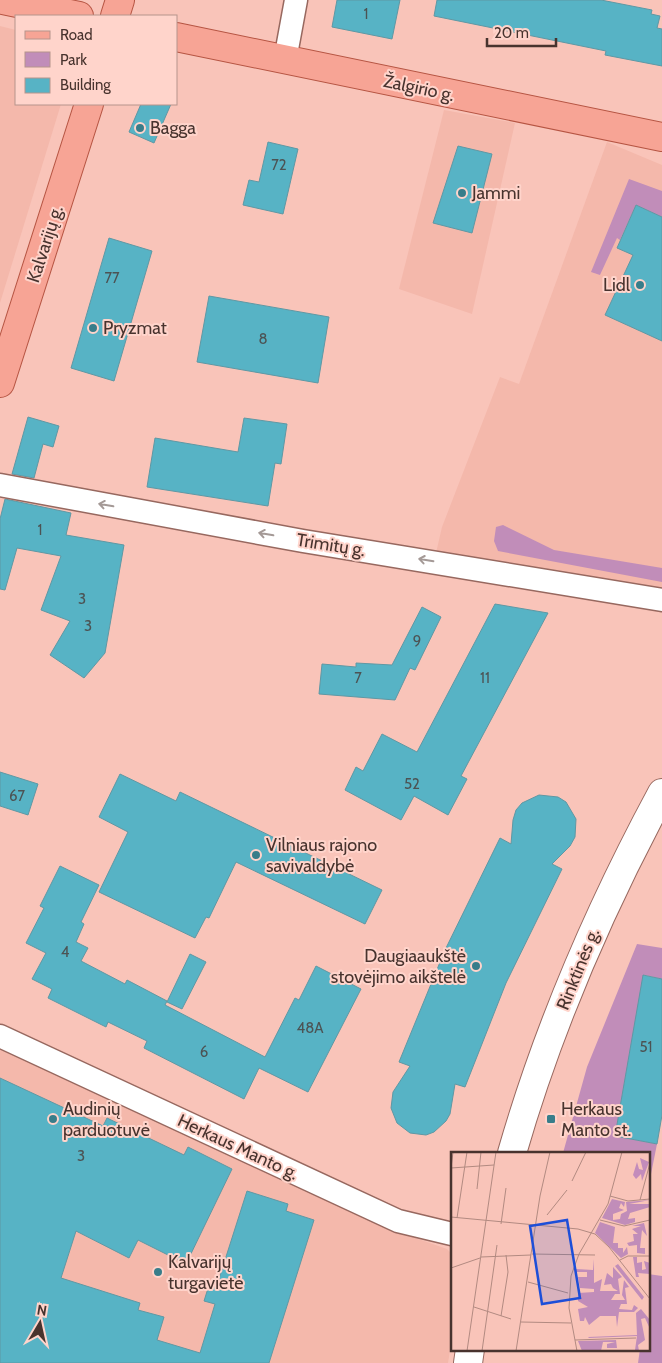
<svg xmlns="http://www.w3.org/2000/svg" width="662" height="1363" font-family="Cabin,sans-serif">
<rect width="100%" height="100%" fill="#f9c4b9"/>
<g fill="#f4b8ab">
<polygon points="0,26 16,30 16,104 61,104 0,303"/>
<polygon points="444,110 515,123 472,314 399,289"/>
<polygon points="607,142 662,165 662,590 436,553 442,527 500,377 519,384"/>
<polygon points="0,1044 401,1233 447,1249 452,1254 452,1337 448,1363 0,1363"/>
</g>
<g fill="#c18db9">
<polygon points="629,179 662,191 662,217 636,205 620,240 617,238 600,275 591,272"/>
<polygon points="503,525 554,550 662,568 662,582 498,551 494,541 496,527"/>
<polygon points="637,944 662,948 662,979 644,975 615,1136 657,1144 648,1189 648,1153 563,1153 587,1067"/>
<polygon points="648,1274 662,1276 662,1363 638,1363 640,1349 648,1349"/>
</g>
<g fill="#57b3c5" stroke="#5f98a4">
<polygon points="337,0 400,0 392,39 332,27"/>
<polygon points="437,0 601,0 652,10 651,14 660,16 657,28 662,29 662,66 605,55 606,51 434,16"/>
<polygon points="141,104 171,104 154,143 129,132"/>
<polygon points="268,142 298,149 283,214 243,205 249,180 259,182"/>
<polygon points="458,146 492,154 472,233 433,223"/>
<polygon points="636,205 662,217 662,341 605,315 633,255 617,248"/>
<polygon points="109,238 152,251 114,381 71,368"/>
<polygon points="209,296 329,317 318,383 197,362"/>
<polygon points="28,417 59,426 53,447 43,444 34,478 12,474"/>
<polygon points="244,418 287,424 281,464 275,463 268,506 147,487 155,438 238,452"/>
<polygon points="5,499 71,513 66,535 124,545 105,653 84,678 50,655 70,621 41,610 61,556 17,548 5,590 0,589 0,519"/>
<polygon points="495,604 548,613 461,776 467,779 448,815 414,796 401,820 345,790 356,767 363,771 382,734 417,752"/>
<polygon points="422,607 441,617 415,670 410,668 395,700 319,694 322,664 356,667 356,663 392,665"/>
<polygon points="0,772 38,784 28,815 0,806"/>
<polygon points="120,774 176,801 180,792 382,890 365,924 236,862 209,918 206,917 195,938 99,892 128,832 99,817"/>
<polygon points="539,795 558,797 566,802 576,819 575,837 570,846 552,864 562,869 506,983 465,1087 455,1084 450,1114 446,1121 434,1132 426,1135 410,1133 397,1123 391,1108 393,1092 410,1066 399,1062 445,950 500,838 511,844 513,820 516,810 522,803"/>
<polygon points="60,866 99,885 81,922 84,924 76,942 88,948 81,961 125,984 127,980 167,1001 165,1005 265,1057 295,998 299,1000 316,966 361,989 308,1092 259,1068 244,1099 144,1048 147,1041 108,1022 106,1027 48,998 52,989 32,979 46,953 26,943 44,908 40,906"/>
<polygon points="190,954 206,962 182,1009 167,1002"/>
<polygon points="643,975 662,979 662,1115 657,1144 615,1136"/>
<polygon points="0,1078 103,1126 107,1118 184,1155 188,1147 232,1169 186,1264 138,1240 129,1258 76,1231 61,1278 140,1303 138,1310 164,1317 157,1340 200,1353 215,1304 204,1301 210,1282 217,1285 247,1191 288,1204 286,1211 314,1220 269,1363 0,1363"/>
</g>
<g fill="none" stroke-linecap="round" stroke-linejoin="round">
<defs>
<g id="street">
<polyline points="285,60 296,0"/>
<polyline points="0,485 303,541 662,600"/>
<polyline points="0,1036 398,1221 452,1234"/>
</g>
<g id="secondary">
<path d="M 512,1153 C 548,1028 600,908 662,793"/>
<polyline points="468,1363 470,1349"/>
</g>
<g id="primary">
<polyline points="3,0 79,16"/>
<polyline points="115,16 120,0"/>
<polyline points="176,37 662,137"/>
<polyline points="0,383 89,104"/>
</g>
</defs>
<use href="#street" stroke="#97685f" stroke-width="25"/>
<use href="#secondary" stroke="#97685f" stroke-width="30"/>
<use href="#primary" stroke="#b65543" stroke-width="30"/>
<use href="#street" stroke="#fff" stroke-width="22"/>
<use href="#secondary" stroke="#fff" stroke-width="28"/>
<use href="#primary" stroke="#f7a495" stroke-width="28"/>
</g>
<defs><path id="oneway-shaft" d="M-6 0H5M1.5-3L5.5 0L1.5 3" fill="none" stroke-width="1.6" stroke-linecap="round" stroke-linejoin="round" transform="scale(1.25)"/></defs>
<g stroke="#a49996">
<use href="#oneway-shaft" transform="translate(106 505) rotate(-170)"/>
<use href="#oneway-shaft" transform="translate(266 534) rotate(-170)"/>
<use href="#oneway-shaft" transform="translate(426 560) rotate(-171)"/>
</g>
<g fill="#387d8a" stroke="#ffd4cb" stroke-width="2">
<circle cx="140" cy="128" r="5"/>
<circle cx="462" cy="193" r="5"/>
<circle cx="640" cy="285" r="5"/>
<circle cx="93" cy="328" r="5"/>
<circle cx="256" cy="855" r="5"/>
<circle cx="476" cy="966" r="5"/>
<circle cx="53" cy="1119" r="5"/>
<rect x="546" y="1114" width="10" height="10" rx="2.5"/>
<circle cx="158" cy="1272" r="5"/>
</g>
<g text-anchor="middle" stroke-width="4" stroke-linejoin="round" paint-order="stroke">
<g font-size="15" fill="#4c5354">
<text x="366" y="19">1</text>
<text x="279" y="170">72</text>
<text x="112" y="283">77</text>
<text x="263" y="344">8</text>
<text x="40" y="535">1</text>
<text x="82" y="604">3</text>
<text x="88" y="631">3</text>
<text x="417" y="646">9</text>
<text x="358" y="683">7</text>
<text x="485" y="683">11</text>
<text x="412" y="789">52</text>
<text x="17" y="801">67</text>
<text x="65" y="957">4</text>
<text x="310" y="1033">48A</text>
<text x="646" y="1052">51</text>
<text x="204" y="1057">6</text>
<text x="81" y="1161">3</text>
</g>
<g font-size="18" fill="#48332e" stroke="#ffd4cb">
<text transform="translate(419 88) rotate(12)" y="6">Žalgirio g.</text>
<text transform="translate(45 244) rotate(-72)" y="6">Kalvarijų g.</text>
<text transform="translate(331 545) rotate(9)" y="6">Trimitų g.</text>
<text transform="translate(578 969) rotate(-68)" y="6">Rinktinės g.</text>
<text transform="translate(238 1147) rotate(25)" y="6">Herkaus Manto g.</text>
</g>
<g font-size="18" fill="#48332e" stroke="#ffd4cb" text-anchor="start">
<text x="150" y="134">Bagga</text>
<text x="472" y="199">Jammi</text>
<text x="630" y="291" text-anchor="end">Lidl</text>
<text x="103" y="334">Pryzmat</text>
<text x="266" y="851">Vilniaus rajono<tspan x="266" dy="21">savivaldybė</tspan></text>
<text x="466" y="962" text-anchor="end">Daugiaaukštė<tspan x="466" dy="21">stovėjimo aikštelė</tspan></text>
<text x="63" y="1115">Audinių<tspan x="63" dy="21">parduotuvė</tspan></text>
<text x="561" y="1115">Herkaus<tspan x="561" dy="21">Manto st.</tspan></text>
<text x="168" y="1268">Kalvarijų<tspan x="168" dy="21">turgavietė</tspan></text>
</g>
</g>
<g transform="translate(451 1152)">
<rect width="199" height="199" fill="#f9c4b9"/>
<path d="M 161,47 L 174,50 L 173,55 L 170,51 L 168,56 L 173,58 L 162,62 L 162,68 L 169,67 L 170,62 L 176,59 L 175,50 L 199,48 L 178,52 L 199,52 L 199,55 L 179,61 L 177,67 L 184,66 L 184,70 L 174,73 L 151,66 ZM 149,70 L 164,75 L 162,91 L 167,91 L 167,96 L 172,96 L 172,101 L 176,95 L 177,102 L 170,106 L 144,81 ZM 193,71 L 196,84 L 191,78 L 189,96 L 194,96 L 194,102 L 186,101 L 186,93 L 178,94 L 176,91 L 183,89 L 182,82 L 187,82 L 181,77 L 190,74 L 181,74 ZM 182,105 L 186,105 L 186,111 L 191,110 L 191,118 L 195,117 L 193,109 L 199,111 L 199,122 L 187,121 L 188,125 L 185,125 ZM 143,107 L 143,131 L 151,127 L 149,139 L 167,139 L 162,136 L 160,132 L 153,133 L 156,121 L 162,126 L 162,115 L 171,125 L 167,127 L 169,142 L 164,142 L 160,148 L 174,148 L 171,143 L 173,128 L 178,135 L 174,136 L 176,152 L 170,152 L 168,157 L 181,158 L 183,153 L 187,156 L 183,160 L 168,160 L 166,175 L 165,164 L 149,164 L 138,173 L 134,165 L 133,169 L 129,169 L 127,157 L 137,155 L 127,149 L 127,141 L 143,140 L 143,137 L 129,136 L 127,125 L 136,125 L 136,120 L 124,120 L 125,117 L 142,118 ZM 167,112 L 193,145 L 191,148 L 164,114 ZM 190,157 L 199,168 L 199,177 L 194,166 L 190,167 L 194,188 L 187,193 L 188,199 L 184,198 L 186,184 L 138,186 L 137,185 L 186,183 L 185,161 ZM 165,188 L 166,196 L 156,196 L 156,192 L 164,190 L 152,190 L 150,199 L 131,199 L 127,189 Z" fill="#c18db9"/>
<path d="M 189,6 L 198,10 L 191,29 L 190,22 L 185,27 L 182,23 L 186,10 L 188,17 L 192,18 Z" fill="#c38cbb"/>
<path fill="none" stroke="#b28a81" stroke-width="1" d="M 0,16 L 43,13M 0,16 L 2,0M 121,29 L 135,0M 26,37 L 30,0M 159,44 L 177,49 L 199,47M 189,48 L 199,11M 96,63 L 116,38M 0,65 L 127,77 L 144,82 L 158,95 L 199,147M 6,66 L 16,0M 149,68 L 173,74 L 199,68M 50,72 L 55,36M 81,102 L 144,103M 30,105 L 80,103M 169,108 L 177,104 L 199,104M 0,116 L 29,106M 77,130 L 117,141M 23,155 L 60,167M 50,164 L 57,120 L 55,103M 70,170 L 120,171M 124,188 L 185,186M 16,199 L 45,0M 31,199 L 46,93M 65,199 L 89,44 L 99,0M 126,199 L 118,156 L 120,124 L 128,102 L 157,52 L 171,0"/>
<path fill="#1d4ed8" fill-opacity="0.15" stroke="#1d4ed8" stroke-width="2.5" d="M 116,68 L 129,146 L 91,152 L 79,74 Z"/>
<rect width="199" height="199" fill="none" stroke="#48332e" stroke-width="2.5"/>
</g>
<rect x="15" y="15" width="162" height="90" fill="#ffd4cb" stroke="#b6948c"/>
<rect x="25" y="31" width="25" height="8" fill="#f7a495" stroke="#b6948c"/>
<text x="60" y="40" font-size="15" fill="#48332e">Road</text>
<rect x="25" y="52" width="25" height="15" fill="#c18db9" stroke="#b6948c"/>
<text x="60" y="65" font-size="15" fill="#48332e">Park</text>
<rect x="25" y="78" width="25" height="15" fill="#57b3c5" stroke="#b6948c"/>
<text x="60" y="90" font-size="15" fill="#48332e">Building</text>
<g transform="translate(40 1323) rotate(9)" stroke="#ffd4cb" stroke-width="4" paint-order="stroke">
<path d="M0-4L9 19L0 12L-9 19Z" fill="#48332e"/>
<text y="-8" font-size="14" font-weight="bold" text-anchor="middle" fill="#48332e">N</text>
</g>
<path d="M487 38v8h69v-8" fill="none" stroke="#48332e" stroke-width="2.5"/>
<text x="494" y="38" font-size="15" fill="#48332e" stroke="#ffd4cb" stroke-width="4" paint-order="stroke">20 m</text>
</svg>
